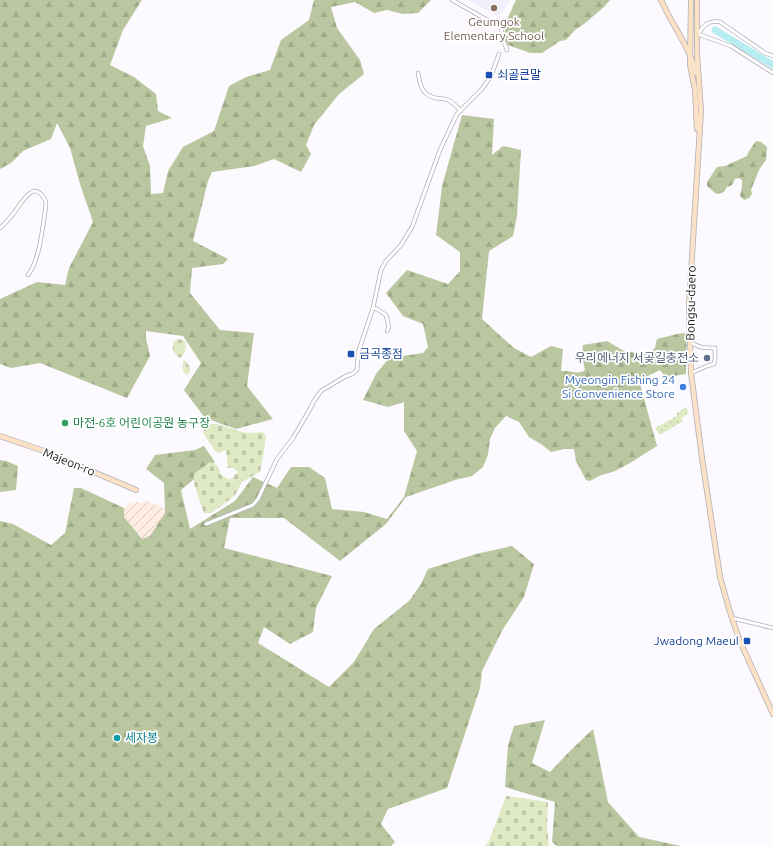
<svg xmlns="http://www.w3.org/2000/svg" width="773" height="846" font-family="Ubuntu,'Noto Sans KR',sans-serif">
<defs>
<pattern id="industrial-furrows" width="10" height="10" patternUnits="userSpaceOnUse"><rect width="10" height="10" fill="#ffede3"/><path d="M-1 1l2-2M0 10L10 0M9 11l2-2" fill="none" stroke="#dacbc2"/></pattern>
<pattern id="grass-dots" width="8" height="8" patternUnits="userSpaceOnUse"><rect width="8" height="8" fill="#dfeac4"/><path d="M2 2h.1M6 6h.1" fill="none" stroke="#bfc8a8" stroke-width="1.8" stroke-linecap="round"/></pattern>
<pattern id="forest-firs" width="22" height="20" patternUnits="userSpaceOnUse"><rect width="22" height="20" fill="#bac69f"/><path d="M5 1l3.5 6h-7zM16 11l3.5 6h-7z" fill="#9faa88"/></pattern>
<pattern id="cemetery-stones" width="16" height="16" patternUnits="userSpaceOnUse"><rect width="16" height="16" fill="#dfeac4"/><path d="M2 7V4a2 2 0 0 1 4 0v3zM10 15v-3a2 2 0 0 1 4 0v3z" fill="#bfc8a8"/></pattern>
</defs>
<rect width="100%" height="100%" fill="#fcfafe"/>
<polygon fill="url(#industrial-furrows)" points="147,501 164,508 165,513 150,536 142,539 124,517 124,508 131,503"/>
<polygon fill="#f1effc" points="467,0 510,0 499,17"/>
<polygon fill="url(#grass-dots)" points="686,407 689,413 681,418 683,421 660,435 655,428 677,416 676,414"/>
<g fill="url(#forest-firs)">
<polygon points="0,0 142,0 123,30 110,65 134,77 156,94 158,111 172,118 146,126 143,146 150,166 151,194 163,193 168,171 183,147 214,131 229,86 246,77 270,70 281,40 309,20 314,0 431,0 418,13 403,14 387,10 374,13 355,2 331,7 337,28 360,60 364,74 339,94 314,125 306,145 311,154 301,172 274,159 254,166 212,172 208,181 193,241 228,259 223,264 192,268 190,293 220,330 254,333 247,386 273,419 236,429 205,418 184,390 201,363 183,336 146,331 146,338 150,356 127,398 40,363 11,368 0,364 0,299 37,282 65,285 69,268 93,222 80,184 70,148 57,123 51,139 23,151 11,163 0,169"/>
<polygon points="516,0 610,0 604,7 584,24 575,30 566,40 560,41 542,53 530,53 508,45 504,36 506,22"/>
<path d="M 462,115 L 494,119 L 492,155 L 503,146 L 521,150 L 517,216 L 513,236 L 489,251 L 482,319 L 514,348 L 531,357 L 551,346 L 563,349 L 561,371 C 563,371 565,371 568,371 C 574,372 579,374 585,370 L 582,355 L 583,345 L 607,341 L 624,351 L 643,354 L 649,353 L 655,348 L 657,339 L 677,334 L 685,333 C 688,346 686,360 686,374 L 673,376 L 664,375 L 660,370 L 639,380 L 657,446 L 630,463 L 615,471 L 599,476 L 590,481 L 586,480 L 576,461 L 574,449 L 564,449 L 551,452 L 541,444 L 529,437 L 519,422 L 506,416 L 495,428 L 490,439 L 488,455 L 483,467 L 472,476 L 455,480 L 406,497 L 386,524 L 340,561 L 284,518 L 230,518 L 224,548 L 332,576 L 316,608 L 313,632 L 290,644 L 264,627 L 258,643 L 329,687 L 354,662 L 374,629 L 409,601 L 421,584 L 428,569 L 476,554 L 512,546 L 534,564 L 524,597 L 503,629 L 482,671 L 480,688 L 447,788 L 388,809 L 381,824 L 395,842 L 391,846 L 0,846 L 0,521 L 13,524 L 51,545 L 65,533 L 74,488 L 81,488 L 124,508 L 124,517 L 142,539 L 150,536 L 165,513 L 164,483 L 146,469 L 155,455 L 195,450 L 204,446 L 215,462 L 181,490 L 190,529 L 235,501 L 253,477 L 277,488 L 291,467 L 309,467 L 325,478 L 332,509 L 364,512 L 387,519 L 404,497 L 417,451 L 404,431 L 404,402 L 388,407 L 363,400 L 376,374 L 389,358 L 423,353 L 428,347 L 423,324 L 403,316 L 386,293 L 407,270 L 448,284 L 460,271 L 460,252 L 436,235 L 442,186 Z"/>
<path d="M 756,141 L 761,142 L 767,147 L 766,160 L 759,170 L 751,190 L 752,194 L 749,198 L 744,200 L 740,196 L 741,191 L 742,187 L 742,180 L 739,178 L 735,179 C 733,184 732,186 727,187 L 724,192 L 718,194 L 715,193 L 707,186 L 707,182 L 717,167 L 725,166 L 747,156 L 749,151 Z"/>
<polygon points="0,460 6,461 18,466 16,490 0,492"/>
<polygon points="545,720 532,763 550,772 570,751 593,729 608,802 639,837 681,846 557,846 552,842 555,802 505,787 508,745 514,726"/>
</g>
<g fill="url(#cemetery-stones)">
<path d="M 177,339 L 183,340 L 186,343 C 186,349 185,354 180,358 C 172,354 170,344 177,339 Z"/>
<path d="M 184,360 C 189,364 193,371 187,375 C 182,371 182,368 183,362 Z"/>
<polygon points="205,424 217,424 227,427 238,431 248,433 262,432 266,436 264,452 260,472 242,482 235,495 228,501 211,513 204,513 194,484 194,474 210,462 218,466 221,475 230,480 238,472 233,468 228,468 226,450 219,453 215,451 203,433"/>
<polygon points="506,796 548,802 547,826 549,846 485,846 489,841"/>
</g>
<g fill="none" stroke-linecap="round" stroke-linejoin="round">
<polyline stroke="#b7ecf1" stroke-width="7" points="715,30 773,65"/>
<defs>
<g id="street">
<path d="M 452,0 L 489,21 L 502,24 C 503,29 500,33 502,37 C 503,42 506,45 507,50"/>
<path d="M 773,56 L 765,53 L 720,22 C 708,20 704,25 698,34 L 731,46 L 773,73"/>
<path d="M 418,73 C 420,83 421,93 432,97 C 437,99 443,98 448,100 C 453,102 457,107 461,111"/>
<path d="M 0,228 C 5,224 9,219 13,214 C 19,207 24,196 32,192 C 35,190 38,191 41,194 C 44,197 46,200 46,205 C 43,224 40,260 28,275"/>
<polyline points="373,308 377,309 386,315 389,327 387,331"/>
<path d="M 690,342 C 700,348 703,348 715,348 L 715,360 L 714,364 L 707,366 L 691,373"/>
<polyline points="206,524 253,505 258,499 277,459 293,438 310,409 314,401 321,391 346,376 352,374 357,370 358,353 373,308 381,270 386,261 401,245 412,227 440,150 457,114 482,89 491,76 499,54"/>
<polyline points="732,618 773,628"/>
</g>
<g id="secondary">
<path d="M 661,0 C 665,8 669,17 674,25 C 683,41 692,56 696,73"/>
<polyline points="691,0 690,65 695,90 697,129"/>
<polyline points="697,0 697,54 701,111 699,143 689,305 691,373 702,458 720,577 729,609 739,639 773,714"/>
<polyline points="0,436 44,451 136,490"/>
</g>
</defs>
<use href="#street" stroke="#b1aeb6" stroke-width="4.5"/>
<use href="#secondary" stroke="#b1aeb6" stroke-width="6"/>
<use href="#street" stroke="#fff" stroke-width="3"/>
<use href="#secondary" stroke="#fbe1c6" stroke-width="4.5"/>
</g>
<circle fill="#8d6e63" stroke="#fff" stroke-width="1.5" cx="494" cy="8" r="4"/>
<g fill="#1a4fb4" stroke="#fff" stroke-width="1.5">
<rect x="485" y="71" width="8" height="8" rx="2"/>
<rect x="347" y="350" width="8" height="8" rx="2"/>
<rect x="743" y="637" width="8" height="8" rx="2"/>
</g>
<circle fill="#5c6f8a" stroke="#fff" stroke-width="1.5" cx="707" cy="358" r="4"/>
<circle fill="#3f7fe0" stroke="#fff" stroke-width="1.5" cx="683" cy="387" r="4"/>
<circle fill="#2e9e5b" stroke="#fff" stroke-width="1.5" cx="65" cy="423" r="4"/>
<circle fill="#0f9aa8" stroke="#fff" stroke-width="1.5" cx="117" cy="738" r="4"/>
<g text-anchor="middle" stroke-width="3.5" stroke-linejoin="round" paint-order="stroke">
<g font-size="12" fill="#785e54" stroke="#fff">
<text x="494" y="26">Geumgok<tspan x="494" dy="14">Elementary School</tspan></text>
</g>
<g font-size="12" fill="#164399" stroke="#fff" text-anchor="start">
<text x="497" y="79">쇠골큰말</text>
<text x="359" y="358">금곡종점</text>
<text x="739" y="645" text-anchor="end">Jwadong Maeul</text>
</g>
<g font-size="12" fill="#1a191c" stroke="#fff">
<text transform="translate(691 303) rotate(-89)" y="4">Bongsu-daero</text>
<text transform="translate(69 462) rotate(22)" y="4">Majeon-ro</text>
</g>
<g font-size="12" fill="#4e5e75" stroke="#fff" text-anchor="end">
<text x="699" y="362">우리에너지 서곶길충전소</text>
</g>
<g font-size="12" fill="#366cbe" stroke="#fff" text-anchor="end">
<text x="675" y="384">Myeongin Fishing 24<tspan x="675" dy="14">Si Convenience Store</tspan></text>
</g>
<g font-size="12" fill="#27864d" stroke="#fff" text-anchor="start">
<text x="73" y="427">마전-6호 어린이공원 농구장</text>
</g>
<g font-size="12" fill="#0d838f" stroke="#fff" text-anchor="start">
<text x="125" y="742">세자봉</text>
</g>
</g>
</svg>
